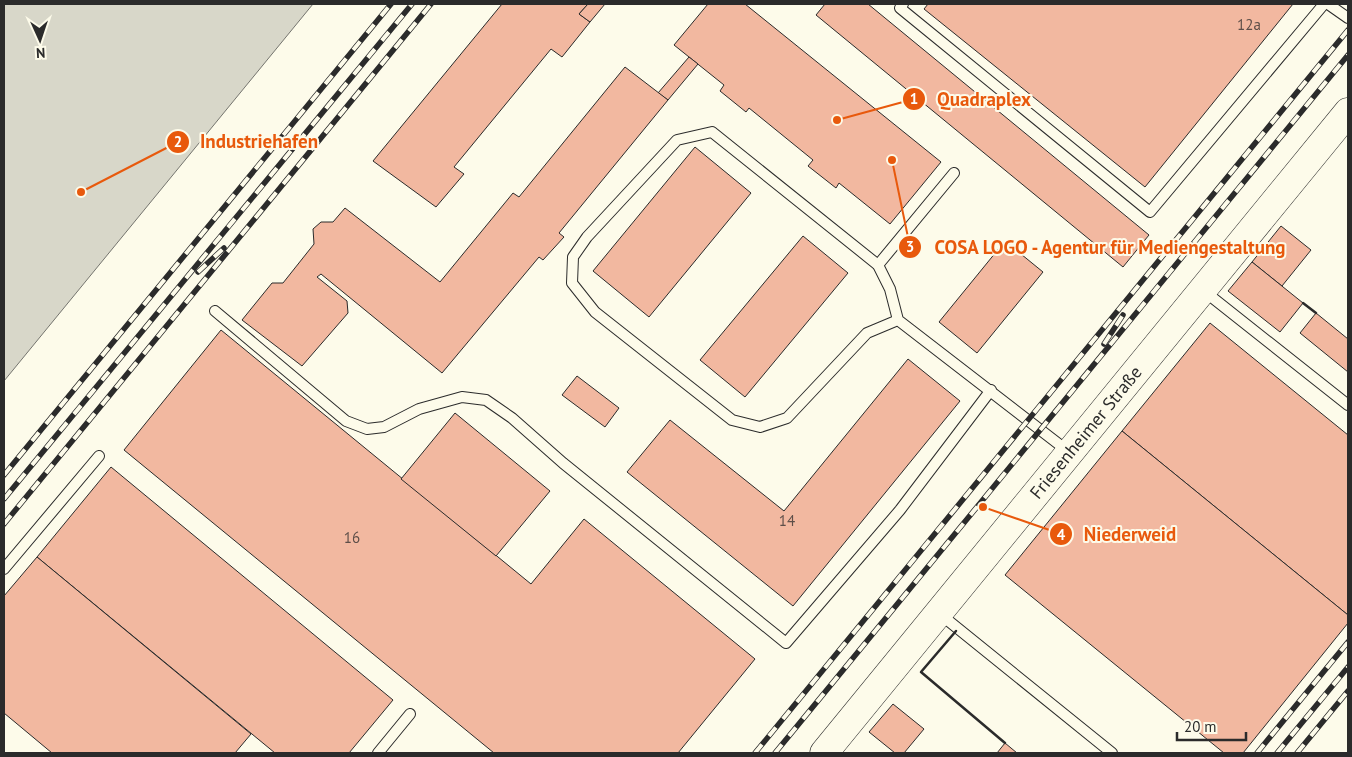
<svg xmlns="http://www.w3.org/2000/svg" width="1352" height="757" font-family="'PT Sans',sans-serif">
<rect width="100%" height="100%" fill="#fdfbea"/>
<polygon fill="#d8d7c9" stroke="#74746e" points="4,4 313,4 4,381"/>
<g fill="#f2b8a0" stroke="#2b2b2b">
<polygon points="502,4 588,4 579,14 590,22 562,57 551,49 454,167 464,174 436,207 373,161"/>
<polygon points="588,4 605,4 590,22 579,14"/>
<polygon points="708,4 745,4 941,162 890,224 839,183 836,188 808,166 813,160 749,108 746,112 720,91 724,85 674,45"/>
<polygon points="825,4 868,4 1149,235 1123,267 816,15"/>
<polygon points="928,4 1293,4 1145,187 924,9"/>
<polygon points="689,57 698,64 668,100 658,93"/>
<polygon points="625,67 668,100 559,233 564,237 543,260 539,257 442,373 321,274 317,277 347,301 348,313 302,366 242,320 272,283 283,283 314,244 313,229 321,222 333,222 345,208 440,282 513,193 519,197"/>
<polygon points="695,147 751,193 649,317 593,271"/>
<polygon points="1281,226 1311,250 1282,286 1252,262"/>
<polygon points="803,236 848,273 745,397 700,360"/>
<polygon points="1005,241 1043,272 977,353 939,322"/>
<polygon points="1252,262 1303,303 1280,332 1228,291"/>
<polygon points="1316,313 1348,339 1348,372 1300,333"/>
<polygon points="1210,323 1348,435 1348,615 1122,431"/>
<polygon points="221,330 531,584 584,519 755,659 678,753 494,753 124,450"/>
<polygon points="908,359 960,401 793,606 627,472 670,420 784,511"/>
<polygon points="577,376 619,408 605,427 562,395"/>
<polygon points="455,413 550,491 496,556 401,479"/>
<polygon points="1122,431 1348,615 1348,623 1243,753 1224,753 1005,575"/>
<polygon points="111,467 393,700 349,753 275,753 37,557"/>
<polygon points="37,557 251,734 235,753 52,753 4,713 4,596"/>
<polygon points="893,704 924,729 904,753 895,753 869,732"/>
<polygon points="1005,743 1017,753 997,753"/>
</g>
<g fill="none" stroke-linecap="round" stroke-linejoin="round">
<defs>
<g id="lane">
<polyline points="903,4 900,8 1150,212 1324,4"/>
<polyline points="1328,4 1348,18"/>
<polyline points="878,265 954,173"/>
<polyline points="1204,291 1348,405"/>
<polyline points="215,311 346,421 367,429 384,427 419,409 462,397 486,400 512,418 563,463 786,643 900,510 991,390"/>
<polyline points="898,320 890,289 878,265 712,132 677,140 587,237 573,257 572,283 595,312 732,420 760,427 787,418 867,333 898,320 1069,452"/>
<polyline points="4,569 99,456"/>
<polyline points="940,614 1112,753"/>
<polyline points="378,753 410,714"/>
</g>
<g id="secondary">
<path id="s1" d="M 824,753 L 1348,112"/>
</g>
</defs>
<use href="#lane" stroke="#2b2b2b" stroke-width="12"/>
<use href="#secondary" stroke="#2b2b2b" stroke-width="29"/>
<use href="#lane" stroke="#fdfbea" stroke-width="10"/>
<use href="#secondary" stroke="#fdfbea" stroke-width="28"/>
<defs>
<g id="rail">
<polyline points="198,272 224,248"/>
<polyline points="1104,344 1123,315"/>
<polyline points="4,475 391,4"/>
<polyline points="4,499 412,4"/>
<polyline points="4,524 431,4"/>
<polyline points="755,753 1348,30"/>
<polyline points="775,753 1348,55"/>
<polyline points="1257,753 1348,642"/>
<polyline points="1277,753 1348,667"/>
<polyline points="1297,753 1348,691"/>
</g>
</defs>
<use href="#rail" stroke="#2b2b2b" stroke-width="5.5"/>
<use href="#rail" stroke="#fdfbea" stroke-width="4" stroke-dasharray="11" stroke-linecap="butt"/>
<g stroke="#2b2b2b" stroke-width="2.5">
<polyline points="1303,303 1316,313"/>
<polyline points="956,631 921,672 1005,743"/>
</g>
</g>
<g text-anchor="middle" stroke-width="4" stroke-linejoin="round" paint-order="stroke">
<g font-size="15" fill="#5d4e48">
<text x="1249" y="30">12a</text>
<text x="787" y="526">14</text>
<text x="352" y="543">16</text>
</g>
<g font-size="18" fill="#2b2b2b" stroke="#fdfbea">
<text dy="6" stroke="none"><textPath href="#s1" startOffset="414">Friesenheimer Straße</textPath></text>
</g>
</g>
<path fill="none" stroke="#e8590c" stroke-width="2" d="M837 120L914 99M81 192L178 142M892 160L910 247M983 507L1061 534"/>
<g fill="#e8590c" stroke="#fdfbea" stroke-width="2">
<circle cx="837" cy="120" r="5"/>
<circle cx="81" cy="192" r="5"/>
<circle cx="892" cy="160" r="5"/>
<circle cx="983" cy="507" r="5"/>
<circle cx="914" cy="99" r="12"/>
<circle cx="178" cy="142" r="12"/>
<circle cx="910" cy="247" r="12"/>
<circle cx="1061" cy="534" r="12"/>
</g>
<g font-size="15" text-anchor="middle" font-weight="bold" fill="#fff">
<text x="914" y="104">1</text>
<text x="178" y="147">2</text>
<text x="910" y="252">3</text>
<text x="1061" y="540">4</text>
</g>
<g font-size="19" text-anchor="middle" font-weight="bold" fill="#e8590c" stroke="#fdfbea" stroke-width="4" stroke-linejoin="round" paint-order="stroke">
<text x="984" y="106">Quadraplex</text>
<text x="259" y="148">Industriehafen</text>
<text x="1110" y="254">COSA LOGO - Agentur für Mediengestaltung</text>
<text x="1130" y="541">Niederweid</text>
</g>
<rect width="1352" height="757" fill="none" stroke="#2b2b2b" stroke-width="10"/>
<g transform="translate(40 40) rotate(177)" stroke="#fdfbea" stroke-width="4" paint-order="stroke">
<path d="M0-4L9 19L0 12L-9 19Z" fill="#2b2b2b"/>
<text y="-8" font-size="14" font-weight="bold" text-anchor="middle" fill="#2b2b2b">N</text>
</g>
<path d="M1177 732v8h69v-8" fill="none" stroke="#2b2b2b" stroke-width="2.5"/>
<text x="1184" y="732" font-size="15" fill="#2b2b2b" stroke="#fdfbea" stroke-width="4" paint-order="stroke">20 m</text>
</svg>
